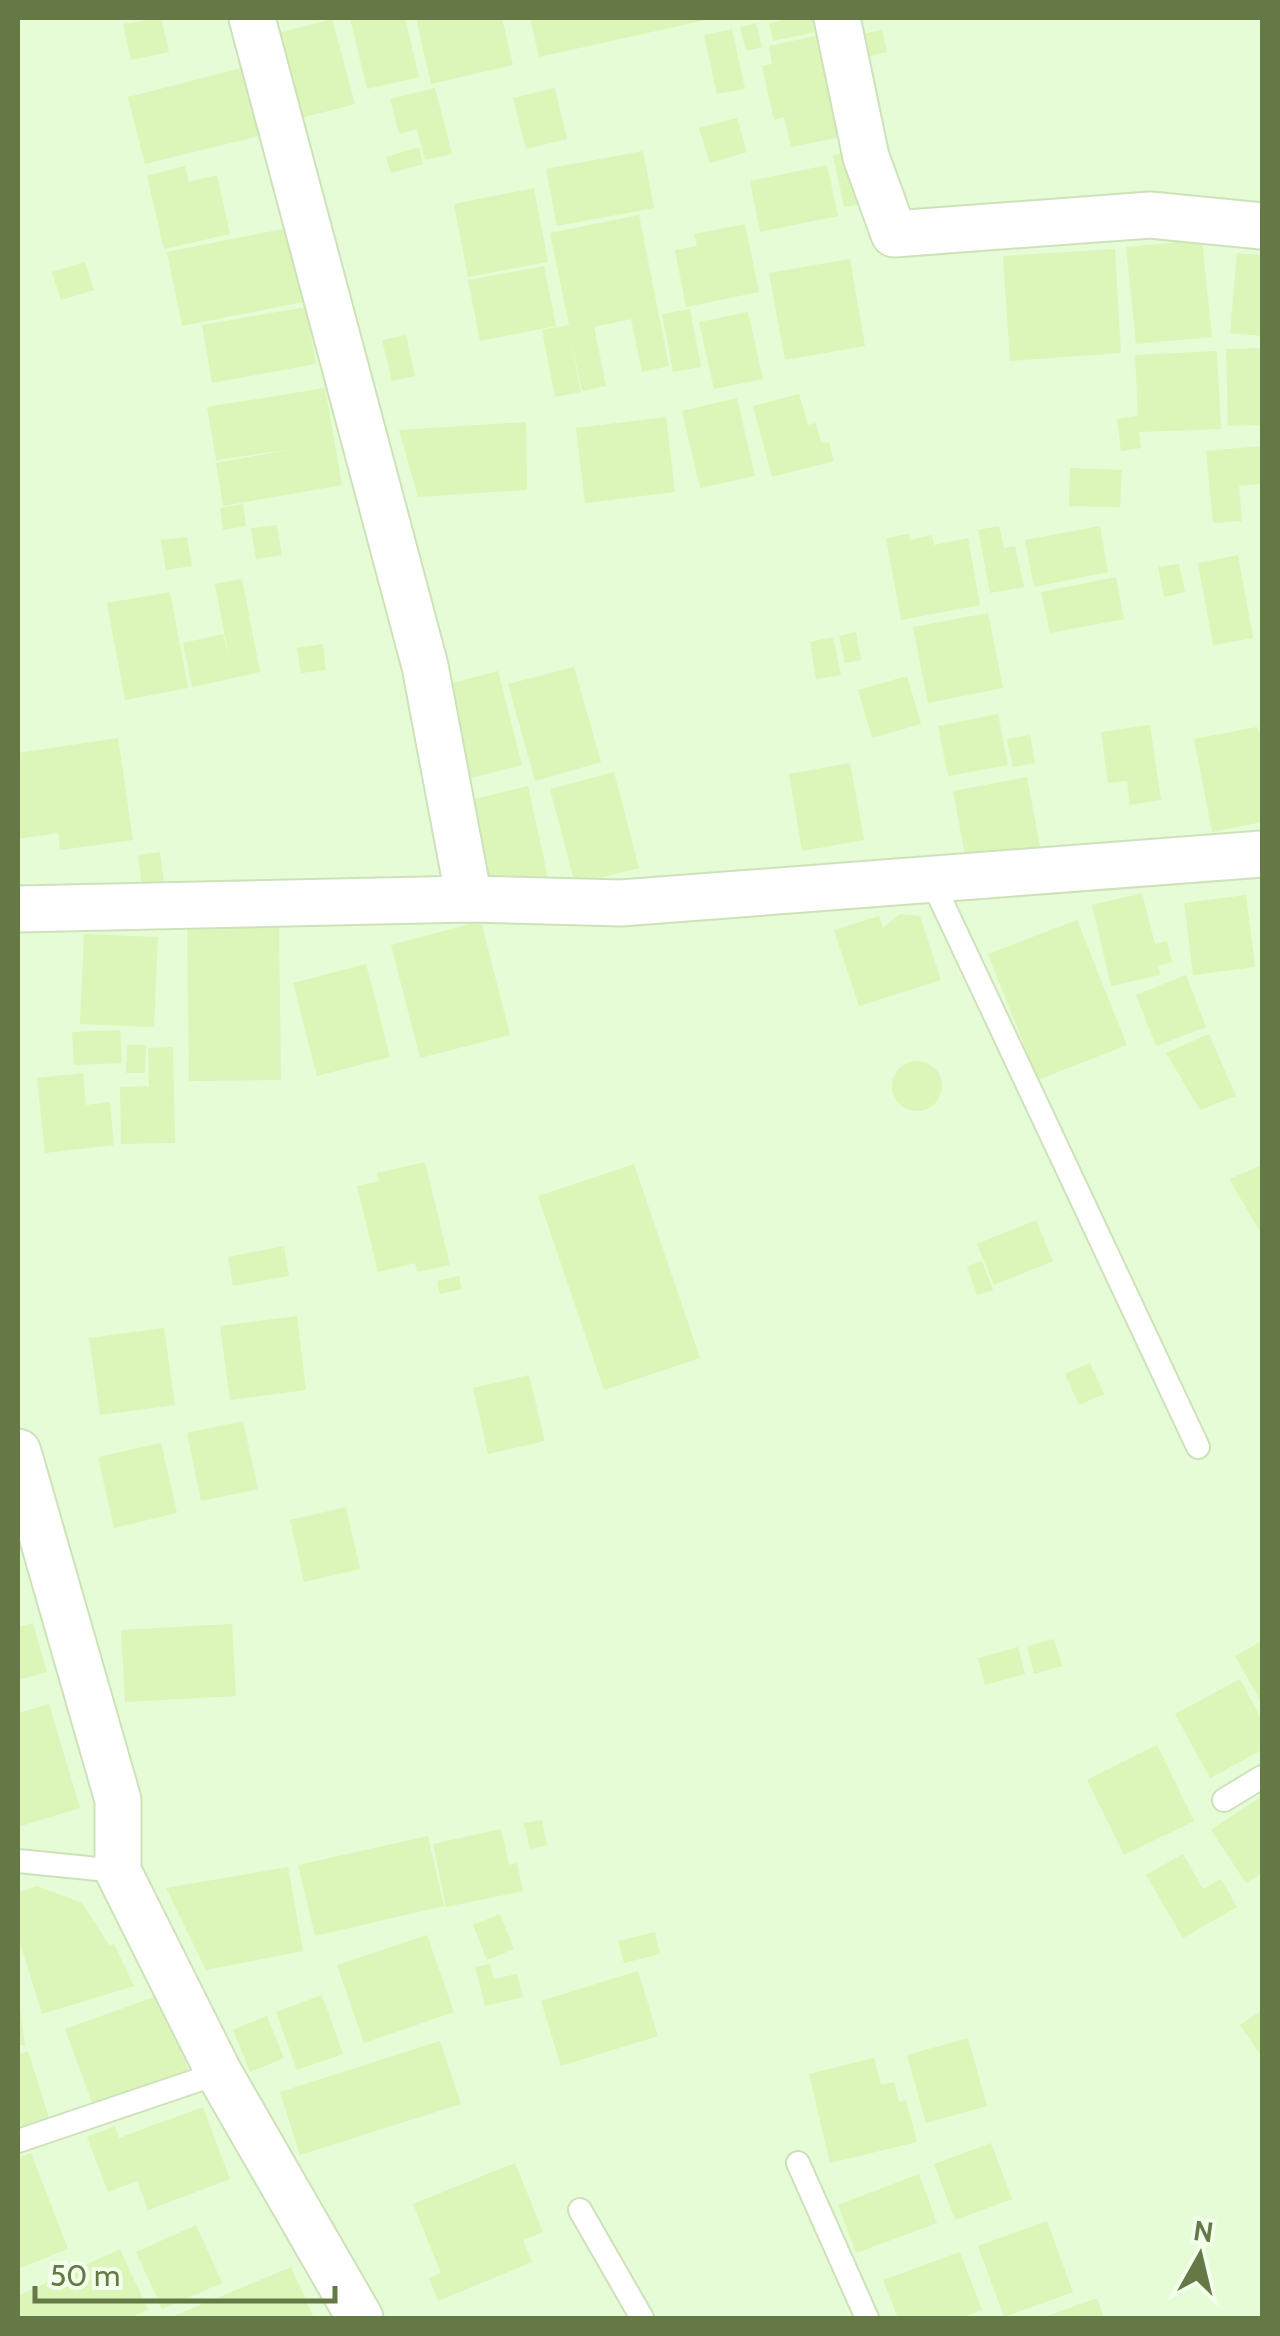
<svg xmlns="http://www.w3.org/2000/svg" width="1280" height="2336" font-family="Cabin,sans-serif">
<rect width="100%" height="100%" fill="#ecfee3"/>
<rect fill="#e5fcd6" x="18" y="18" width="1244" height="2300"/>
<g fill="#dbf6b8">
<polygon points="161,18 169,52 131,60 123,24"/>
<polygon points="350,18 405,18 419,77 367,89"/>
<polygon points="416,18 502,18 513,65 431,84"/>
<polygon points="530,18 710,18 710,19 539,57"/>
<polygon points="795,18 817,18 820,31 773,41 769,23"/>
<polygon points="332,19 355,104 286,122 263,37"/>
<polygon points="756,23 762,47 746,51 740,27"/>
<polygon points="732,29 745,89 717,94 704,35"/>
<polygon points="882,30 887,52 860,58 855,36"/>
<polygon points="824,34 846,136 791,147 784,117 774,120 762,66 772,64 769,46"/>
<polygon points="242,68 259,136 145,164 128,97"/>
<polygon points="435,88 452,154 425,160 417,129 399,134 390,99"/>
<polygon points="555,88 567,139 526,149 513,98"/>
<polygon points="737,118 747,152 710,163 699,128"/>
<polygon points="419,147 423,164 391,173 386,157"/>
<polygon points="643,151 654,208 557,226 546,169"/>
<polygon points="856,151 867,203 844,207 833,155"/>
<polygon points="827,165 838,216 760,232 750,181"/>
<polygon points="185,166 189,182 217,175 230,234 164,249 147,176"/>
<polygon points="534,188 548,262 468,277 454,204"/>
<polygon points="639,215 669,366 642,372 631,319 594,327 606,386 582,391 569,331 581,392 555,397 542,330 569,325 550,233"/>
<polygon points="745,224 759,292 686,307 675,250 697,246 694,234"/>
<polygon points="288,228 303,302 182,326 167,252"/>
<polygon points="1202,240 1212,337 1136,344 1126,247"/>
<polygon points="1115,249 1121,353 1010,361 1003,256"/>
<polygon points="1237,253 1262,255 1262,336 1230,333"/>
<polygon points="850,259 865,346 785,360 769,273"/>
<polygon points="85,262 94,290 61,300 52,272"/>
<polygon points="544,266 556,326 480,341 468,280"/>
<polygon points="306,307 316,364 212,383 202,325"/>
<polygon points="690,309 701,367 673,372 662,314"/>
<polygon points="748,312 763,379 714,389 699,322"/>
<polygon points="406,335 415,376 392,381 382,340"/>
<polygon points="1262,348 1262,425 1228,426 1226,349"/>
<polygon points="1217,351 1221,429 1139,432 1141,448 1121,451 1117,419 1138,416 1135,355"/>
<polygon points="325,388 342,485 223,506 216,463 292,449 216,460 207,407"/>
<polygon points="799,394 808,425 816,423 821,443 829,442 834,461 772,477 753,406"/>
<polygon points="737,398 755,476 700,488 682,411"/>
<polygon points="666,417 675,492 585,503 576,428"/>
<polygon points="526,422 527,490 418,497 399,430"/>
<polygon points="1262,446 1262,484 1239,486 1242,521 1213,523 1206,451"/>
<polygon points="1070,468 1122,470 1120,507 1069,506"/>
<polygon points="243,504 246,526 223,530 220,508"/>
<polygon points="277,525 282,555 256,559 251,528"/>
<polygon points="999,526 1004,548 1015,546 1024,587 990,593 978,530"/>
<polygon points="1100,526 1108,572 1034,587 1025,540"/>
<polygon points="909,534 910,540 932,535 934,545 968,538 980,605 901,620 886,538"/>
<polygon points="187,537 192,566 166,570 161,540"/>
<polygon points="1238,555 1253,638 1213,645 1198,563"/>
<polygon points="1179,564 1185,592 1164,597 1158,567"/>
<polygon points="1116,577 1124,619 1050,633 1041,592"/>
<polygon points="242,579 260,672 192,687 183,643 223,634 229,658 215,584"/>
<polygon points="170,592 188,688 125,700 107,603"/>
<polygon points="988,613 1003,688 928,703 913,627"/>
<polygon points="856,632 861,660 845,663 839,636"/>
<polygon points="833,637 841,675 816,679 810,642"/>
<polygon points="323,644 326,670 301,673 297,648"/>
<polygon points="574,667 601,762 535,781 508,684"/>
<polygon points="498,671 522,765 463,780 438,687"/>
<polygon points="907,676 921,724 872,738 858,690"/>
<polygon points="998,714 1008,765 948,776 938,726"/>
<polygon points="1150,725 1161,800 1130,805 1127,781 1108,783 1101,732"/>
<polygon points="1257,727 1262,737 1262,822 1212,832 1194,739"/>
<polygon points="1030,735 1035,763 1013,767 1007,739"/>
<polygon points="118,738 133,840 60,850 58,833 18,839 18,753"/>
<polygon points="850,763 864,840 802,851 789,774"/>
<polygon points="614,772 639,868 575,884 550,789"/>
<polygon points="1027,777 1041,852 967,866 953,791"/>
<polygon points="528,786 550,887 489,880 480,862 467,801"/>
<polygon points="160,852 164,883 142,886 138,855"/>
<polygon points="1142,893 1155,944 1167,941 1172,962 1158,966 1160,975 1111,986 1092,905"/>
<polygon points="1246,895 1255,967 1193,975 1184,903"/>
<polygon points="900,914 920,916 941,980 859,1006 834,930 879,916 883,928"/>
<polygon points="1077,920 1127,1045 1038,1080 988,954"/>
<polygon points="481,921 510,1035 420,1058 391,945"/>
<polygon points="279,923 281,1080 189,1081 187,924"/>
<polygon points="84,934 158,937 154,1027 80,1024"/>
<polygon points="366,964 390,1057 317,1076 293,983"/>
<polygon points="1186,975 1206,1027 1156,1046 1136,995"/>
<polygon points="120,1030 122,1063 74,1065 72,1032"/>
<polygon points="1209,1034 1236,1096 1200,1110 1166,1053"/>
<polygon points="127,1045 146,1045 145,1073 126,1073"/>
<polygon points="173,1047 175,1143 121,1144 120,1087 149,1086 148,1048"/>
<circle cx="917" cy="1086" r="25"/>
<polygon points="83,1073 86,1105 110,1102 114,1145 45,1153 37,1078"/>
<polygon points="425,1162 450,1265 417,1272 415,1263 378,1272 357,1186 379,1181 377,1173"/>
<polygon points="634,1164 700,1358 604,1390 538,1196"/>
<polygon points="1262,1165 1262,1235 1229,1179"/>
<polygon points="1036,1220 1053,1261 994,1285 977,1244"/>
<polygon points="284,1246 289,1276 233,1286 228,1257"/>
<polygon points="982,1261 993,1290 977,1295 967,1266"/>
<polygon points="459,1276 462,1289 440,1294 437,1281"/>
<polygon points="297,1316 306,1390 230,1400 220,1326"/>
<polygon points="164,1328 175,1405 100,1415 89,1338"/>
<polygon points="1090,1363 1104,1394 1079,1405 1065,1374"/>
<polygon points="529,1375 545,1441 488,1454 473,1388"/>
<polygon points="243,1421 258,1489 201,1501 187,1433"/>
<polygon points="161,1443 177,1513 114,1528 98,1457"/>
<polygon points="346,1507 360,1569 304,1582 290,1520"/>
<polygon points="33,1623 47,1672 18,1680 18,1627"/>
<polygon points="232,1624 236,1696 125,1702 121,1630"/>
<polygon points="1054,1639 1062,1666 1034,1674 1027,1646"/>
<polygon points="1262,1641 1262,1704 1235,1656"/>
<polygon points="1018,1647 1025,1674 985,1685 978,1658"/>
<polygon points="1240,1679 1262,1720 1262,1750 1210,1778 1175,1714"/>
<polygon points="49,1704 80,1808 18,1827 18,1713"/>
<polygon points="1157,1745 1194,1821 1124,1855 1087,1780"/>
<polygon points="1262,1796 1262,1873 1246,1883 1211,1830"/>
<polygon points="542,1820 547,1845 530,1849 524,1823"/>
<polygon points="501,1829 509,1865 517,1863 523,1891 446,1907 433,1844"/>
<polygon points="428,1836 444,1906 315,1936 298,1865"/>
<polygon points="1183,1854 1203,1889 1221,1879 1237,1907 1183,1938 1146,1875"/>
<polygon points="288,1867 303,1951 206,1970 166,1888"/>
<polygon points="37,1886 82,1903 109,1945 114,1944 134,1986 42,2014 18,1936 18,1892"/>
<polygon points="500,1914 514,1949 487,1960 473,1925"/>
<polygon points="655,1932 660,1954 624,1963 618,1941"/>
<polygon points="427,1935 454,2012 364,2043 337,1965"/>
<polygon points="490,1964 494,1979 517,1974 523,1997 485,2006 475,1967"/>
<polygon points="638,1971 658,2036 561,2066 541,2001"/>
<polygon points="18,1995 25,2045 18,2045"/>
<polygon points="160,1995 188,2070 93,2105 65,2029"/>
<polygon points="322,1995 343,2054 297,2070 276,2012"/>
<polygon points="1262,2010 1262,2057 1240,2025"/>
<polygon points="267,2016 284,2058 250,2072 233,2030"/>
<polygon points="968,2038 987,2106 926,2123 907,2055"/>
<polygon points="440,2041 461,2104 300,2155 280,2092"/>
<polygon points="28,2051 49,2118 18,2127 18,2054"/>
<polygon points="874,2058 881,2085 894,2082 899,2102 906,2100 917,2142 830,2163 809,2074"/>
<polygon points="203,2107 230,2179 148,2210 137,2181 108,2192 87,2137 115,2126 119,2138"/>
<polygon points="991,2143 1012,2199 955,2220 934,2164"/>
<polygon points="31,2153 68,2249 18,2269 18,2158"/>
<polygon points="515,2163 543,2232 523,2240 532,2262 438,2301 429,2278 441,2273 413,2204"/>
<polygon points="919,2174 937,2223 856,2253 838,2205"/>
<polygon points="1047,2221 1073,2292 1004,2317 978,2246"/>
<polygon points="196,2225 222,2283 162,2309 136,2252"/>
<polygon points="120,2249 148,2310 130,2318 18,2318 18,2296"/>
<polygon points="960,2252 982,2310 960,2318 898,2318 883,2280"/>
<polygon points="291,2267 314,2318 169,2318"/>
<polygon points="1097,2298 1104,2318 1042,2318"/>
</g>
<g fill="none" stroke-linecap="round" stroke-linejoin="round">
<defs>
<g id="lane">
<polyline points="930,877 1198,1447"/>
<polyline points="1224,1800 1262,1777"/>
<polyline points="18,1861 118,1871"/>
<polyline points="18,2141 219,2073"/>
<polyline points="798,2163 867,2318"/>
<polyline points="580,2210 642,2318"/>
</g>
<g id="street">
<polyline points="252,18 425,666 469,899"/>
<polyline points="837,18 866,157 894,234 1150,215 1262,226"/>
<polyline points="18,909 469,899 621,903 1262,854"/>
<polyline points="18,1452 118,1800 118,1871 219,2073 360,2318"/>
</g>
</defs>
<use href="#lane" stroke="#cee2ba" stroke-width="26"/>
<use href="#street" stroke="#cee2ba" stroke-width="49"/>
<use href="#lane" stroke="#fff" stroke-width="22"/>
<use href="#street" stroke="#fff" stroke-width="45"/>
</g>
<rect width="1280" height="2336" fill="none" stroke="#647946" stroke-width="40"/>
<g transform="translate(1200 2256) rotate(8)" stroke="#f2ffeb" stroke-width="8" paint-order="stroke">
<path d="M0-8L18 38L0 25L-18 38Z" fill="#647946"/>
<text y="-15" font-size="28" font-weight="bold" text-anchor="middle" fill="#647946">N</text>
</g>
<path d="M35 2286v15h300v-15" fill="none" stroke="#647946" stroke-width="5"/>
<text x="50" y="2286" font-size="30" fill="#647946" stroke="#f2ffeb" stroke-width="8" paint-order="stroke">50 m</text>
</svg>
